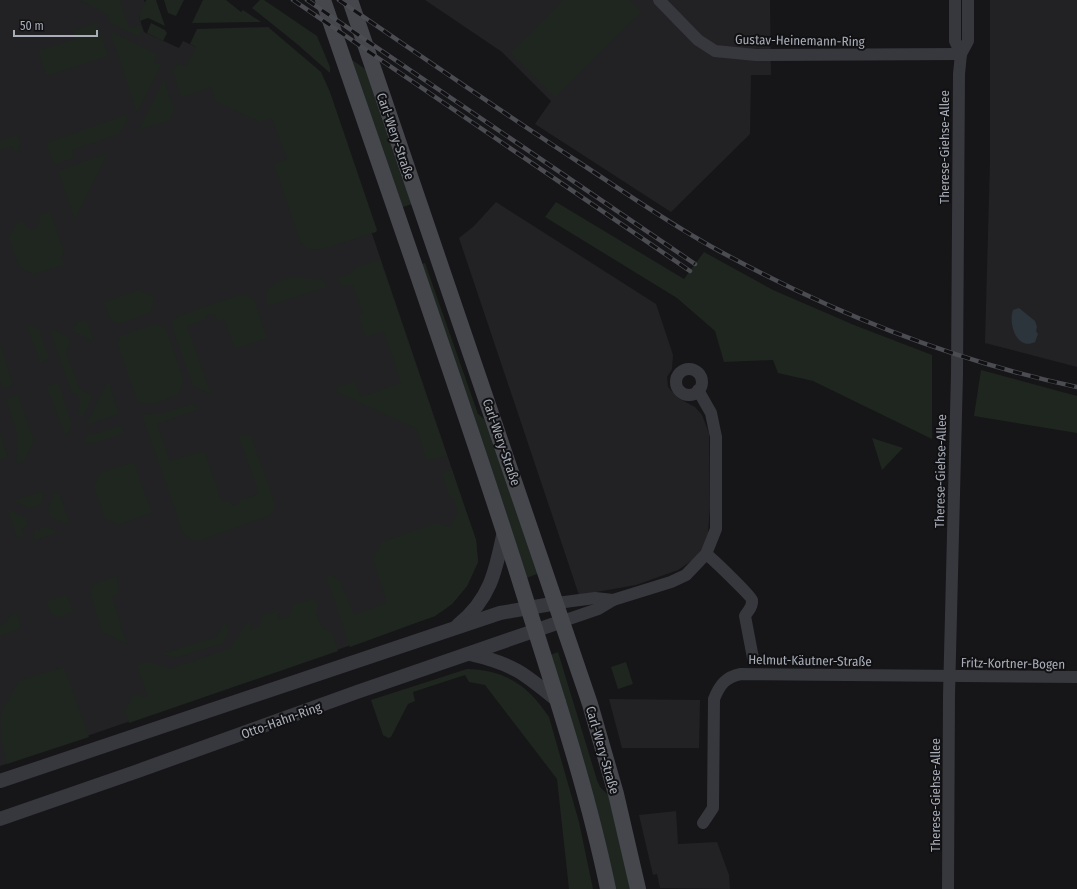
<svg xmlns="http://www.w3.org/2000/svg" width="1077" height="889" font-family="'Fira Sans Condensed',sans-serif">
<rect width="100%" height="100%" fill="#161618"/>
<g fill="#222225">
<polygon points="0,0 144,0 146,5 139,17 144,32 179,48 183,41 196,47 251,34 366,216 476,540 478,562 467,586 452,604 435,616 0,766"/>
<polygon points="425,0 770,0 771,75 751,75 750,134 671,212 535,124 551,101 502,52"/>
<polygon points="990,0 1077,0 1077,367 985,343 990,161"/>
<polygon points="496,202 656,304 673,355 672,369 667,377 668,387 678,398 695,407 702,415 709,433 710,507 708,533 702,549 694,559 678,570 636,585 579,595 459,238 474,226"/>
<polygon points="609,699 700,700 699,748 622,748"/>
<polygon points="676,811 678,844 717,842 729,875 730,889 660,888 657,874 653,875 639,815"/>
</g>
<g fill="#1e261f">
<polygon points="80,0 120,0 129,28 140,25 143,31 139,37 110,23 108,15"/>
<polygon points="146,0 156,0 165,26 148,18 140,21 139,17"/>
<polygon points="164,0 184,0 176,16 168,13"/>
<polygon points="203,0 226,0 241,12 243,10 261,22 192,23"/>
<polygon points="260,0 264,0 317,36 330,67 330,73 297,44 252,8"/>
<polygon points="563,0 629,0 641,12 555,97 511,53"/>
<polygon points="97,23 108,56 47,76 38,51 75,39 73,31"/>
<polygon points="151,23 165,30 167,33 163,41 147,33"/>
<path d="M 268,27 L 321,72 L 330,92 L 377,230 L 376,232 C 361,236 323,252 310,249 C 305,248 303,245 300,241 L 274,164 L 287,159 L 272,118 L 260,122 L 215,101 L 211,87 L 181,97 L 173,71 L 177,64 L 186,67 L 196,47 L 190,44 L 197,29 Z"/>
<polygon points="110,31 157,54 154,62 161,65 137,113"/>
<polygon points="345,55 371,73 415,203 397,209"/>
<polygon points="164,79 174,108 170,120 139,130"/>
<polygon points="126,115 128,119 119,134 72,150 74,158 54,165 46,143"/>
<polygon points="18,135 21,146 18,147 19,151 15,152 12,146 0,150 0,141"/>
<polygon points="108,153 75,219 58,171"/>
<polygon points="556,202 684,279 704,252 773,290 854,325 932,355 932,439 813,381 778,373 773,360 724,362 715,331 677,298 545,217"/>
<polygon points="50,211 64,251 61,257 64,265 34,274 19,267 9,237 17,223 23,221 26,227 32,230 37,228 40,223 38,216"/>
<polygon points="380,259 447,456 429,460 426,459 417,429 337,392 336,388 355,381 361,397 401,383 384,331 366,337 359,316 363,314 353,285 341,286 338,278 354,272 353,269"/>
<polygon points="425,263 478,414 484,419 542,572 524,579 417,266"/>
<path d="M 292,277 L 318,280 L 324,279 L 327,287 L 268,306 C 262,285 276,283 292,277 Z"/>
<polygon points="139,290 154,297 151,312 120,324 111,321 104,302"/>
<polygon points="239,295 247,296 255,301 267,338 235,349 224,319 217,322 215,315 211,314 207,315 206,319 187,326 211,394 193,386 172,327 173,321 179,316"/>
<polygon points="78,320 82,322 87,321 95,343 72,331"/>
<path d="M 157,324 L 166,329 L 184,382 L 177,395 C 165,399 147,410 137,400 L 118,345 L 118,340 L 121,336 Z"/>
<polygon points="27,325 39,329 49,359 40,363"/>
<polygon points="55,330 71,339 66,353 80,389 93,396 83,417 78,415 80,401 77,394 72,393 50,331"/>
<polygon points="0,342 13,386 3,389 0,380"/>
<polygon points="981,370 1077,396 1077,433 974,416"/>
<polygon points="108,380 119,414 86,425"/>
<polygon points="54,384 59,384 72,425 66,437 46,386"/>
<polygon points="18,395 34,440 24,461 16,464 18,436 6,399"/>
<polygon points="191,404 200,409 157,424 170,461 204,451 222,502 229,500 231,504 234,506 238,504 240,500 259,494 239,437 245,435 251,436 275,504 274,510 271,515 201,540 192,540 183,533 143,418 144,415 151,413 157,415"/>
<polygon points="121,425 124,433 91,444 90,442 83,445 89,433 93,435"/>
<polygon points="0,432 8,457 0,460"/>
<polygon points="872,438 903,448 882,470"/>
<polygon points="134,462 152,513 118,525 105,519 94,487 100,473"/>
<polygon points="452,470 476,540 478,562 467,586 452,604 435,616 350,647 328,581 327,573 340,581 354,615 387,603 373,559 382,542 437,523 451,527 458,512 453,498 449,496 442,473"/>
<polygon points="45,491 41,504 29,509 14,500"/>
<polygon points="55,492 60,494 70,525 51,517 48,508"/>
<polygon points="8,509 26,518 29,525 21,529 25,537 16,536"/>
<polygon points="47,526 57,533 32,541 35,531"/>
<polygon points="117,576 119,592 112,597 127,644 102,632 90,592 94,584"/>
<polygon points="67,595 73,612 61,617 51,615 47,601"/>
<polygon points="312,599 319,604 316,613 322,628 332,632 338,651 129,723 125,711 133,695 148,697 137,665 149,662 170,669 231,648 243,628 252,619 250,630 259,627 263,615 280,610 277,620 289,617 293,605"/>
<polygon points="17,612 21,628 0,636 0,625 5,624 10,615"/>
<polygon points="225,622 229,631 223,643 176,658 162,654 216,637"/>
<polygon points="558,652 597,780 600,787 610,797 634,889 613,889 550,655"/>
<polygon points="626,662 633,684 618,689 611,667"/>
<path d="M 64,667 L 89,737 L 7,764 C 3,751 0,728 1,715 C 5,704 13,692 19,681 Z"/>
<path d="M 467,669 C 505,670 528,685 549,717 L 579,822 L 593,889 L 569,889 L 557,779 L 485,685 L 469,682 L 465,675 L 413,692 L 415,701 L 408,704 L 391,737 L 388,738 L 383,735 L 371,700 Z"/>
</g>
<path fill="#2c353c" d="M 1019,308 L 1035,321 L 1037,327 L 1036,331 L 1038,334 L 1035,342 C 1017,351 1008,324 1013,310 Z"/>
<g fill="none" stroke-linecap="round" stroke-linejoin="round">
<g stroke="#37383d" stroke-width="12">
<polyline points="659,0 698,40 715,51 756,55 961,54"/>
<polyline points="955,0 955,41 961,54"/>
<circle cx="689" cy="382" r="13"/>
<path d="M 706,554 C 712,558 751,596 752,600 C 753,608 748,610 745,616 L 753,658"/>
<polyline points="557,603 595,598 613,600"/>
<polyline points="563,621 598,609 613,600 671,582 686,575 706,554 716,529 716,437 711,413 698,390"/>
<path d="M 703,823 L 713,808 L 714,699 C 720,684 726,677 741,674 L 1077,677"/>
<polyline points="948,889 949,695 957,374 959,74 961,54 968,41 968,0"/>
</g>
<g stroke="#37383d" stroke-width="14">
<path d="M 458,625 C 491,599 496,569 504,531"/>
<path d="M 470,654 C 514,664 525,674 559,702"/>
<polyline points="0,781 500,613 557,603"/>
<polyline points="0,819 138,771 357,692 563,621"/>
</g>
<g stroke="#45474d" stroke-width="16">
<path d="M 323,0 C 389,192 457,384 519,578 C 551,681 586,783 608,889"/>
<polyline points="350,0 590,704 616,794 638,889"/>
</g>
<defs>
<g id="rail">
<polyline points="293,0 690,271"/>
<polyline points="307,0 695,264"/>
<path d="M 339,0 C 419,55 499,110 580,163 C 624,192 667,222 712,247 C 826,310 950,360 1077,387"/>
</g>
</defs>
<use href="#rail" stroke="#4a4c52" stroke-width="4.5"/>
<use href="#rail" stroke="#111113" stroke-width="3" stroke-dasharray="9" stroke-linecap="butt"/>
</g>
<g text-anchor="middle" stroke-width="4" stroke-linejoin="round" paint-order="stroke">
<g font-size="13" fill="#a8adb8" stroke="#111113">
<text transform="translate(800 40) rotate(1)" y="5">Gustav-Heinemann-Ring</text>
<text transform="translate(396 136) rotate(71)" y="5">Carl-Wery-Straße</text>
<text transform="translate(944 147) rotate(-90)" y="5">Therese-Giehse-Allee</text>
<text transform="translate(502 442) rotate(71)" y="5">Carl-Wery-Straße</text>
<text transform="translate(940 471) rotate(-89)" y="5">Therese-Giehse-Allee</text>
<text transform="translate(810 660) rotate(1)" y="5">Helmut-Käutner-Straße</text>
<text transform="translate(1013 663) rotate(1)" y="5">Fritz-Kortner-Bogen</text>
<text transform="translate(281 720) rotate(-20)" y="5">Otto-Hahn-Ring</text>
<text transform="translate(603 750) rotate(74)" y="5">Carl-Wery-Straße</text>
<text transform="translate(935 795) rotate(-90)" y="5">Therese-Giehse-Allee</text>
</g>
</g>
<path d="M14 30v6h83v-6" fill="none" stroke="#a8adb8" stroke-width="2"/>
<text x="20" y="30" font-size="12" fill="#a8adb8" stroke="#111113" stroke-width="3" paint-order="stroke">50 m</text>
</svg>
